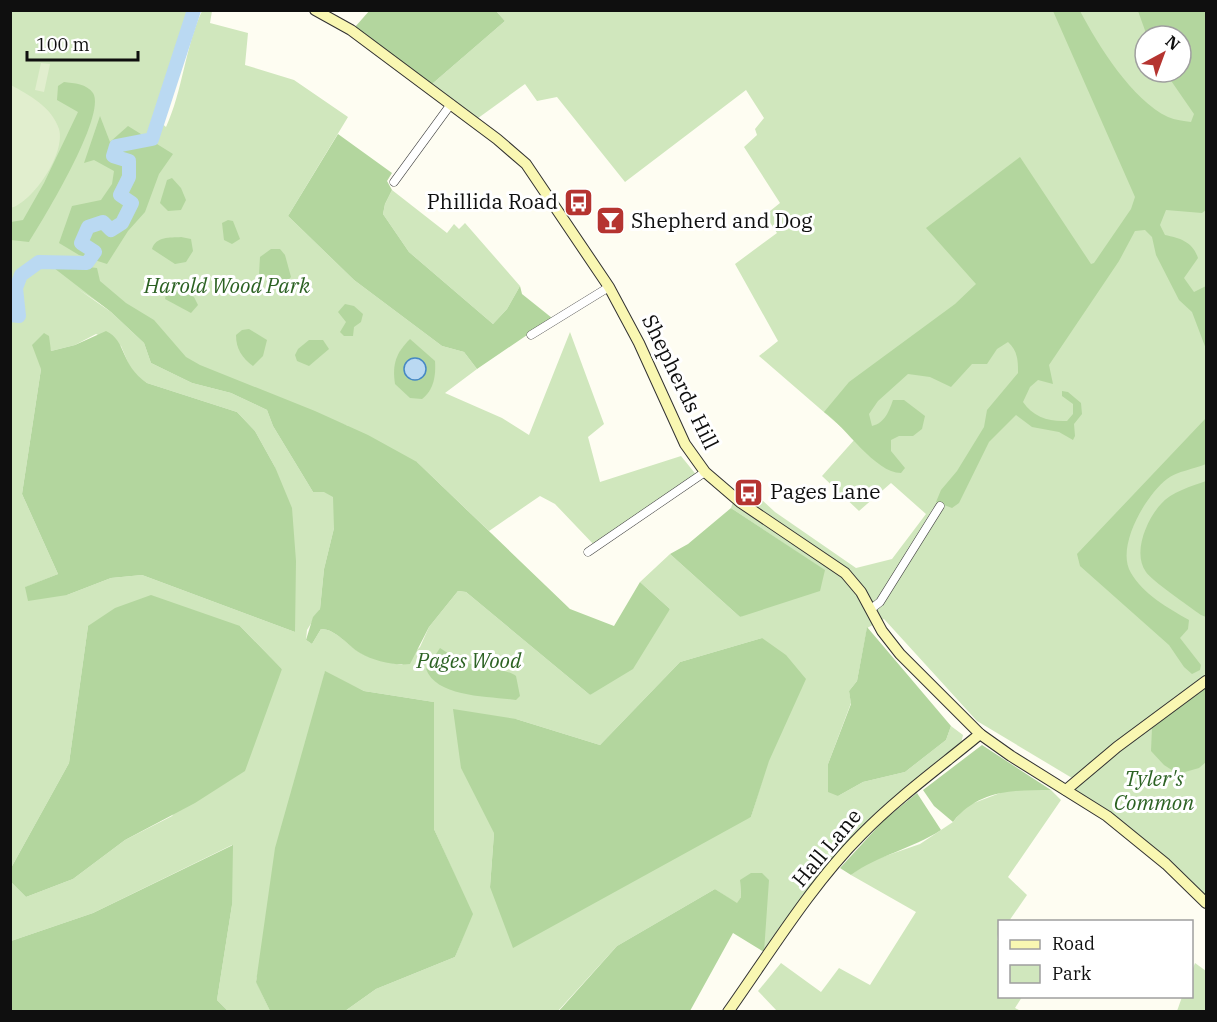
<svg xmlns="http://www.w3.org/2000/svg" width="1217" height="1022" font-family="'IBM Plex Serif',serif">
<rect width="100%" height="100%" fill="#fefdf2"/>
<g fill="#d0e7bd" fill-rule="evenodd">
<path d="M 11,11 L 194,11 L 158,120 L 166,127 C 183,90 185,47 202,11 L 212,11 L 210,23 L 248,33 L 245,65 L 294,80 L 348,117 L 288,216 L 354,280 L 442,346 L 464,352 L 477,369 L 445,393 L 502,418 L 529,435 L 570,332 L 604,424 L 588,437 L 600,482 L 681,456 L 698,477 L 596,547 L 555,504 L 540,496 L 489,531 L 417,462 L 334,497 L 334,528 L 324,569 L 320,609 L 307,630 L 306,640 L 312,644 L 321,629 C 336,629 348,646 361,653 C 374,660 388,662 402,665 L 420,647 L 429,627 L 458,591 L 466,592 L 590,695 L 670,609 L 640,582 L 670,554 L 740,617 L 824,570 L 731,508 L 740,480 L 775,512 L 856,568 L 892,559 L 926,514 L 891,483 L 859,511 L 822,476 L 855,439 L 759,356 L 778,341 L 735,264 L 777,233 L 765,215 L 780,203 L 744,147 L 757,135 L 755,129 L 764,118 L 746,90 L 625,182 L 557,97 L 537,101 L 525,84 L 474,121 L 432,84 L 505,21 L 496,11 L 1206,11 L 1206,905 L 1171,869 L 1066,790 L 1077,781 L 977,721 L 884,619 L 867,628 L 857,681 L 849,691 L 851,703 L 828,764 L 838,796 L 863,782 L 905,772 L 946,740 L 951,726 L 963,735 L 961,744 L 862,827 L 832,859 L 764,952 L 740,880 L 741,897 L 737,904 L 715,889 L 617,946 L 558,1011 L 345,1011 L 376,989 L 455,957 L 472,914 L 434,829 L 434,702 L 364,691 L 325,672 L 256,981 L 270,1011 L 228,1011 L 217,1000 L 232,905 L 232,845 L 93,913 L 11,941 L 11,882 L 26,897 L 73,879 L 125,840 L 172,816 L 282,669 L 240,626 L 88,626 L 69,763 L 11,868 ZM 1145,36 L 1181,36 L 1181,72 L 1145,72 ZM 78,289 L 152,338 L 197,374 L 348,426 L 313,492 L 273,426 L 267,410 L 231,393 L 192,383 L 151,363 L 144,343 L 111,312 ZM 96,334 L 121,346 L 133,374 L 147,383 L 237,412 L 255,431 L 275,467 L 295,632 L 142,575 L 111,578 L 67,595 L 26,587 L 58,574 L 22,494 L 41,369 L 49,345 L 51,351 L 75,345 ZM 762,638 L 768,761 L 751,817 L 490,887 L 494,833 L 516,719 L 600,745 L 680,662 Z"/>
<polygon points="392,190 447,233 454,224 459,229 465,223 520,286 507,309 493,324 409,252 383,214 385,204"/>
<polygon points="1008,790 1051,790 1061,800 1008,877 1027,895 1009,921 1000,922 997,940 1000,941 1000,996 1022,997 1015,1008 1021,1011 777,1011 758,991 781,963 821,992 839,968 870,985 916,912 851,875 868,862 920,844 953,822 966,806"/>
<polygon points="1195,963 1206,971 1206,1011 1177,1011 1182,997 1192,996 1192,971"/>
</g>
<g fill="#b3d69e">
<polygon points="370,10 496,11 505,21 432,84 355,27"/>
<path d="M 1053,11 L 1080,11 C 1098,45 1132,100 1168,117 C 1175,120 1184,121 1191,122 L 1194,114 L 1165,72 L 1181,72 L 1181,36 L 1147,36 L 1138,11 L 1206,11 L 1206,210 L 1202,213 L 1166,210 L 1160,225 L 1165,235 C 1180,238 1193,242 1198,258 L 1184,278 L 1194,292 L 1206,286 L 1206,349 L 1192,312 L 1179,300 L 1156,255 L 1152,237 L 1145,230 L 1135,231 L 1119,261 L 1049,365 L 1053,384 L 1038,380 L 1030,387 L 1023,402 C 1033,417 1049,422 1067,421 L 1073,414 L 1073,404 L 1062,396 L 1062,391 L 1068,392 L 1081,403 L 1082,414 L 1074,424 L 1075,436 L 1073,440 L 1059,432 L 1032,427 L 1016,415 L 989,442 L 959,503 L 952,508 L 936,502 L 941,490 L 957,471 L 984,427 L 987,410 L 1018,373 C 1018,361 1018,351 1008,342 L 997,349 L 987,364 L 972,364 L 951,387 L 930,377 L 908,374 L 878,401 L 869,414 L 872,426 C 885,423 889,411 893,400 L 904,400 L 925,416 L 922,429 L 913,436 L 899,436 L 891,440 L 891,451 L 905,468 L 901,473 C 875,473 846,427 824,412 L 849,382 L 955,304 L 976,284 L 926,228 L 1020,157 L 1091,264 L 1094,263 L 1131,209 L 1135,197 Z"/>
<path d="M 64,82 C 74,83 87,84 93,93 C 107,115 43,220 29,242 L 11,240 L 11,222 L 23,220 L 44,183 L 78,112 L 57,100 L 58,86 Z"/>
<polygon points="100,116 110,142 128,126 173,154 159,174 145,212 128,231 107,264 79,255 59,243 72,206 101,200 112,184 114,171 94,160 84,163"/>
<polygon points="338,134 392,173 387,181 392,190 385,204 383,214 409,252 493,324 507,309 520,286 522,294 552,318 477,369 464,352 442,346 354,280 288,216"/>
<polygon points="172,178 181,188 186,200 181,210 168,211 160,203 167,180"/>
<polygon points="228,220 233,221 240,239 232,244 224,240 222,223"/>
<path d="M 181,237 L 191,239 L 193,251 L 186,262 L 175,264 L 152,249 C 156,236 170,238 181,237 Z"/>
<polygon points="271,249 280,249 285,255 291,277 284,285 259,274 260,257"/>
<path d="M 62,264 L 97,268 L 100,281 L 126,303 L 154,320 L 186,357 L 200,365 L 315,411 L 368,435 L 417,462 L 570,609 L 614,626 L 640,582 L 670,609 L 633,669 L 590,695 L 466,592 L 458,591 L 429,627 L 410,664 C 394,666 374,661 360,653 C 348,646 336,629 321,629 L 312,644 L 306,640 L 313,617 L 320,609 L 324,569 L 334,528 L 333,497 L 324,492 L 313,492 L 273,426 L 267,410 L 231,393 L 192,383 L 151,363 L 144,343 L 111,312 L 54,268 Z"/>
<polygon points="172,286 194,297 198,305 191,313 165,299 167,290"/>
<polygon points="345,304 354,306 363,314 361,322 354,327 353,336 344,336 340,332 346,322 338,312"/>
<path d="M 249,329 L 267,340 L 263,356 L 253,366 C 242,358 236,349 236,335 L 242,330 Z"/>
<path d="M 106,331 C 127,341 120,365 147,383 L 237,412 L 255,431 L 275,467 L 292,508 L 296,561 L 295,632 L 142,575 L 111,578 L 67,595 L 28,601 L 25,587 L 58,574 L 22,494 L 41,369 L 32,345 L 44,333 L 49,336 L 51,351 L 75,345 Z"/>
<path d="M 410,339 L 435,361 C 436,375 434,390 422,399 L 410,398 L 395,384 C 392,364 396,353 410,339 Z"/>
<polygon points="309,340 323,340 329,349 309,366 297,361 295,355 298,349"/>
<path d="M 1206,418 L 1206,464 C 1195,469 1177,471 1167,479 C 1146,495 1115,547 1131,573 C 1143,594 1168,608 1189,620 L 1188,629 L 1180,638 L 1201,665 L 1200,670 L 1192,674 L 1184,667 L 1169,645 L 1080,566 L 1077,554 Z"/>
<path d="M 1206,481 L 1206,617 L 1201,615 C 1190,607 1151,580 1146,572 C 1132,553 1147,519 1161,504 C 1171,492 1192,486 1206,481 Z"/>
<polygon points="731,508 825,570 820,591 740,617 670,554 688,544"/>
<polygon points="151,595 240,626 282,669 245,771 195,803 125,840 73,879 26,897 11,882 11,868 69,763 88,626 115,608"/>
<polygon points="867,627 951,726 946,740 905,772 863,782 838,796 828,792 828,764 851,704 849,691 857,681"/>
<polygon points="762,638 786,655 806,679 769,761 751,817 513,948 490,887 494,833 461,768 453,709 516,719 600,745 680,662"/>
<path d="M 440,648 C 448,653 457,659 465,662 C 480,668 505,668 516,676 L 520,696 L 516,700 C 489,696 437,698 426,669 Z"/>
<polygon points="325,671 364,691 434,702 434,829 473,914 455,957 376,989 345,1011 270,1011 256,982 275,848"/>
<polygon points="1206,688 1206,762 1199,768 1178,774 1164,765 1151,751 1152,728"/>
<path d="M 982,745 L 1051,790 C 1013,790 978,790 953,822 L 934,806 L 923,790 Z"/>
<path d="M 917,793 L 941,830 C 912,849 878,855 851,875 L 840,868 L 884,820 Z"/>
<polygon points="233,845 232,905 217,1000 228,1011 11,1011 11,941 93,913"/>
<polygon points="751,873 762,873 769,880 764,952 733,933 690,1011 558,1012 617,946 715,889 737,903 741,897 740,880"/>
</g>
<g fill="#e1eece">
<polygon points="41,63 50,64 44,92 35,90"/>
<path d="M 11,85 C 29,95 52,107 59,129 C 66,153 33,202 11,208 Z"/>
</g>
<circle fill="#bad9f2" stroke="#4688c4" stroke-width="1.5" cx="415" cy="369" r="11"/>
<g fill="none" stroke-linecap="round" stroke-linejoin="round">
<polyline stroke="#bad9f2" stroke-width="14" points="10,315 19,316 16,288 21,275 39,262 87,263 95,252 81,243 88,227 103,222 111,230 122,223 132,203 120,195 129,177 129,161 113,156 116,146 152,139 194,10"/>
<defs>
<g id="street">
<polyline points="394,182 451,104"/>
<polyline points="531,335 609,287"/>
<polyline points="588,552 705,472"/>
<polyline points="871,609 880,602 940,506"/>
</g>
<g id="secondary">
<polyline points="315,10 351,30 497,139 526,164 609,287 639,343 685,444 705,472 740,502 845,573 861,592 882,631 900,654 980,734 1011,756 1107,816 1166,864 1206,903"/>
<polyline points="1066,790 1117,747 1206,681"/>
<path d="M 728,1012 C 769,954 812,884 861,835 C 897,798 940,767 980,734"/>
</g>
</defs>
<use href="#street" stroke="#424242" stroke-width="9"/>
<use href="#secondary" stroke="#313131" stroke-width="12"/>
<use href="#street" stroke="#fff" stroke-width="8"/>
<use href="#secondary" stroke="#f9f7b2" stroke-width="10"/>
</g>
<defs>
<symbol id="bus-square" viewBox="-11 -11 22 22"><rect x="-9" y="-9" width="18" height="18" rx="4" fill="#b53430" stroke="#fff"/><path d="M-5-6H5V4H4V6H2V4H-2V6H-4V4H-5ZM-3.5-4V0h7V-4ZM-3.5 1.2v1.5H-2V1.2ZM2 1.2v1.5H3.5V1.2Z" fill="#fff"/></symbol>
<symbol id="bar-square" viewBox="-11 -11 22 22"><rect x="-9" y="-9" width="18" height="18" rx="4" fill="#b53430" stroke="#fff"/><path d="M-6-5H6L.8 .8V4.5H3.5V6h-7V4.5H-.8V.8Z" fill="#fff"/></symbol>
</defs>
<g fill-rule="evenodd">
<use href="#bus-square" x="562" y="186" width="33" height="33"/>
<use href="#bar-square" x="594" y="204" width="33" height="33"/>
<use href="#bus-square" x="732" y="476" width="33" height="33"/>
</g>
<g text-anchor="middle" stroke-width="6" stroke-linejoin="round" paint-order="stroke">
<g font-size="21" fill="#0f0f0f" stroke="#fff" text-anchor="start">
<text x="558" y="209" text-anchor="end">Phillida Road</text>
<text x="631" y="228">Shepherd and Dog</text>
<text x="770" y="499">Pages Lane</text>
</g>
<g font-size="21" font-style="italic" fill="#2c6223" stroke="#fff">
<text x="227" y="293">Harold Wood Park</text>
<text x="469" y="668">Pages Wood</text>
<text x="1154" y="786">Tyler's<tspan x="1154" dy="24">Common</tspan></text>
</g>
<g font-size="21" fill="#0f0f0f" stroke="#fff">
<text transform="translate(680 382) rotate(64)" y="7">Shepherds Hill</text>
<text transform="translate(827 848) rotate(-50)" y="7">Hall Lane</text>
</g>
</g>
<rect width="1217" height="1022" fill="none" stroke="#0f0f0f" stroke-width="24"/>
<rect x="998" y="920" width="195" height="78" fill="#ffffff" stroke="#9f9f9f" stroke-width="1.5"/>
<rect x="1010" y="940" width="30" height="9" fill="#f9f7b2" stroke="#9f9f9f" stroke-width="1.5"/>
<text x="1052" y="950" font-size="18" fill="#0f0f0f">Road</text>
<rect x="1010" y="965" width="30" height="18" fill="#d0e7bd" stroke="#9f9f9f" stroke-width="1.5"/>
<text x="1052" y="980" font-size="18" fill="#0f0f0f">Park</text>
<g transform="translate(1163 54) rotate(41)"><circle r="28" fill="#ffffff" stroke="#9f9f9f" stroke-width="1.5"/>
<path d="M0-4.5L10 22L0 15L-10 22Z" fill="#b53430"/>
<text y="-9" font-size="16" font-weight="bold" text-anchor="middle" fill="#0f0f0f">N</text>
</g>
<path d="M27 51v9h111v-9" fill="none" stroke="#0f0f0f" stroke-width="3"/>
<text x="36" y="51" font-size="18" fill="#0f0f0f" stroke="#ffffff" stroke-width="4.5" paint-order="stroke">100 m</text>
</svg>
